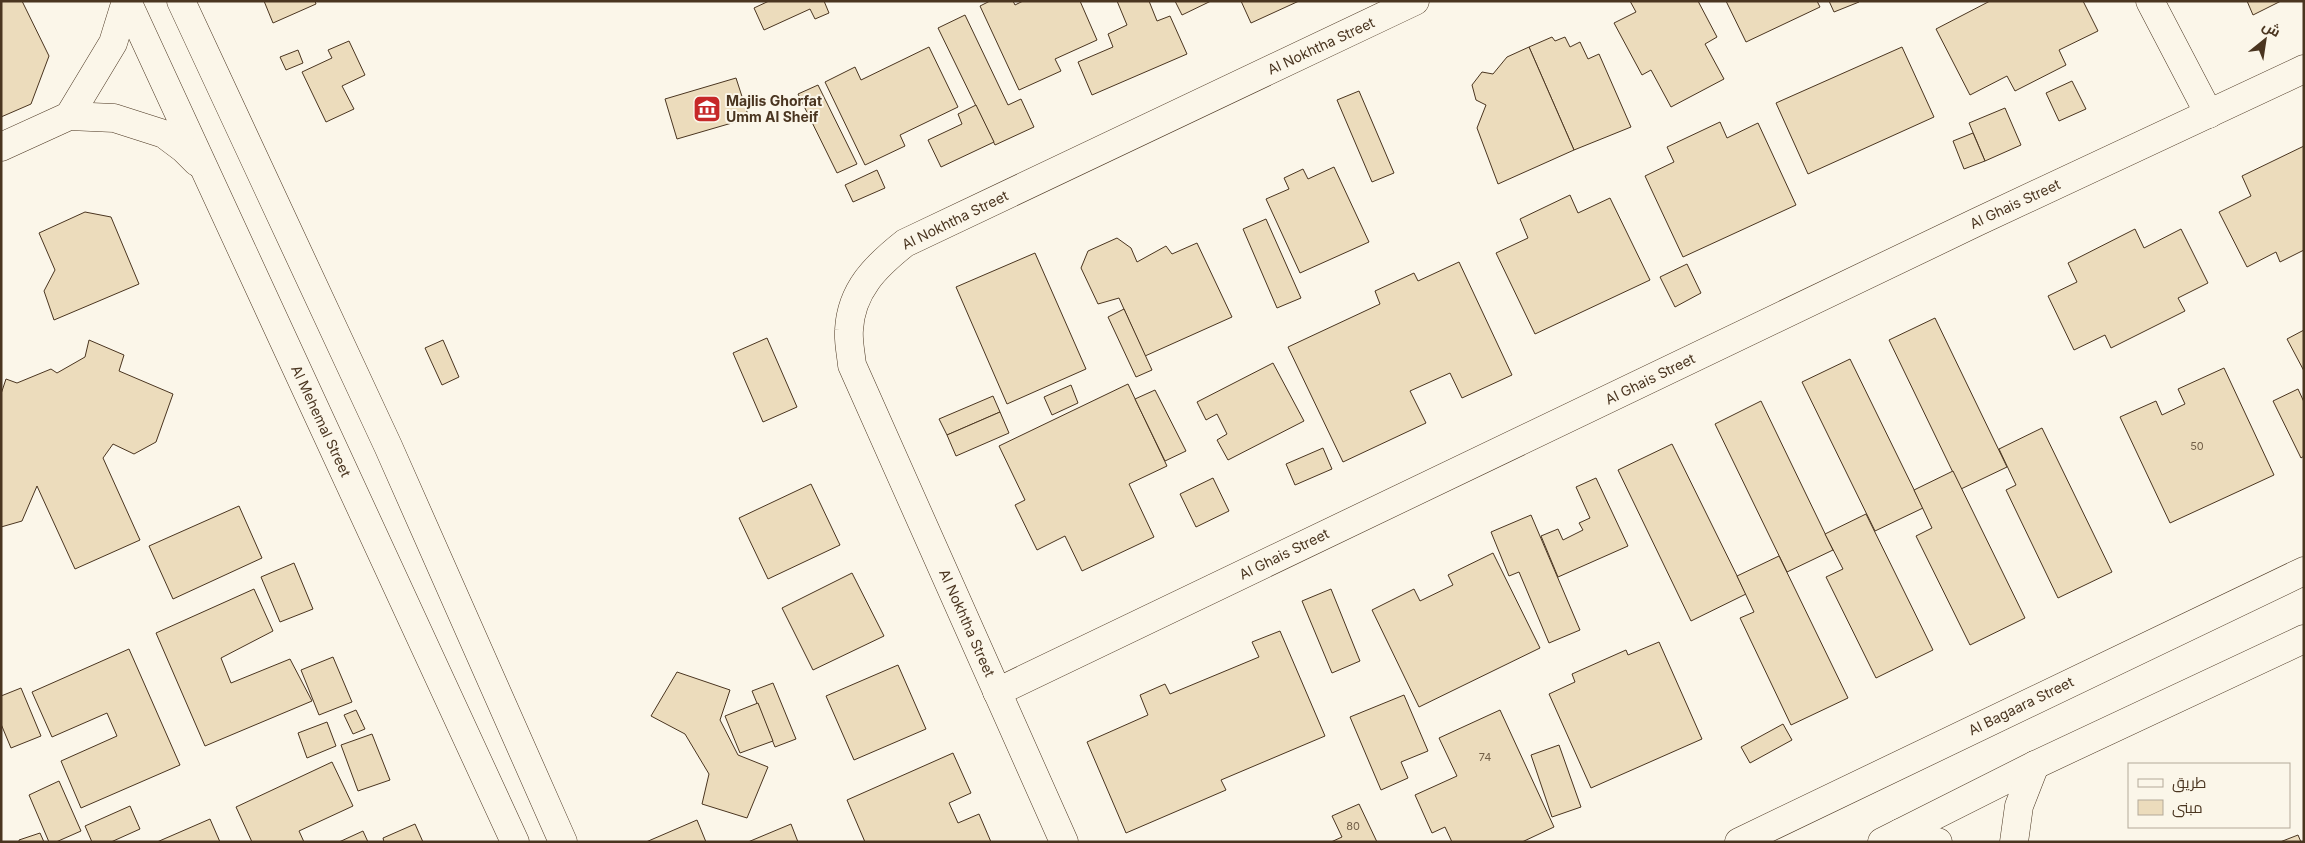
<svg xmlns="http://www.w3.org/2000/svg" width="2305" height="843" font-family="Inter,Cairo,sans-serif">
<rect width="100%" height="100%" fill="#fbf6e9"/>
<g fill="#ecdcbc" stroke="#4a3520">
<polygon points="1,1 22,1 49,56 31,104 1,117"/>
<polygon points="264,1 315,1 316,4 273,23"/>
<polygon points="769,1 824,1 829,13 815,19 810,9 764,30 754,8"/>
<polygon points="990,1 1013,1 1015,5 1023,1 1080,1 1097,40 1055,59 1061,71 1019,90 980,6"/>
<polygon points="1117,1 1149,1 1157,21 1170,16 1187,54 1092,95 1078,62 1113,47 1108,34 1127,25"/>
<polygon points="1175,1 1211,1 1182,15"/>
<polygon points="1241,1 1299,1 1251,23"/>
<polygon points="1630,1 1698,1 1717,37 1705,44 1724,79 1671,107 1651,70 1642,75 1614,23 1636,12"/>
<polygon points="1726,1 1817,1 1820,7 1746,42"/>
<polygon points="1829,1 1858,1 1859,2 1834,12"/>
<polygon points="1990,1 2083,1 2098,31 2059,50 2066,65 2015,91 2007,76 1970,95 1936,29"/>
<polygon points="2247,1 2281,1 2253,15"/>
<polygon points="965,15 1008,105 1021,99 1034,127 995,145 938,28"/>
<polygon points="1552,37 1555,41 1565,37 1570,47 1580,42 1588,59 1599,54 1631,127 1574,150 1529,47"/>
<polygon points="349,41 365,75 342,86 354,109 326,122 302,72 332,58 328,50"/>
<polygon points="929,47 958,107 900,135 905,146 865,165 825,82 855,67 861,80"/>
<polygon points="1529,47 1574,150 1498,184 1477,128 1486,105 1476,100 1472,85 1482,72 1493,74 1507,57"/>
<polygon points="1902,47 1934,117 1808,174 1776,103"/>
<polygon points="298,50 303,63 286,70 280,57"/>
<polygon points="736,78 749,118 677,139 665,99"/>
<polygon points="2072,81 2086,109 2059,121 2046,93"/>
<polygon points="818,85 857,164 837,173 798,94"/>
<polygon points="1359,91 1394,173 1372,182 1337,100"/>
<polygon points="976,105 994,142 941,167 928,140 962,124 958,114"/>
<polygon points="2005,108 2021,145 1985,161 1969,123"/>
<polygon points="1720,122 1727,138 1758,123 1796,205 1683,257 1645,176 1674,162 1667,147"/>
<polygon points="1973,133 1985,161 1964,169 1953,141"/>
<polygon points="2304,146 2304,250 2280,262 2276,252 2247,267 2219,212 2251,196 2242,176"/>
<polygon points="1334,167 1369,242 1300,273 1266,199 1289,189 1284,178 1303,169 1308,179"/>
<polygon points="877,170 885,188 853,202 845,185"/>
<polygon points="1570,195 1578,213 1610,198 1650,280 1535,334 1496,253 1528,238 1520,219"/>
<polygon points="85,212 111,217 139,284 54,320 44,291 55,270 39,233"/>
<polygon points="1266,219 1301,298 1277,308 1243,229"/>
<polygon points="2135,229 2144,248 2181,229 2208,283 2178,298 2185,311 2111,348 2105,335 2074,350 2048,296 2077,282 2068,263"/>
<polygon points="1117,238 1131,248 1137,262 1166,246 1172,254 1197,243 1232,317 1145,356 1119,298 1098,304 1081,268 1088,251"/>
<polygon points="1035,253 1086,369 1007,404 956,287"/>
<polygon points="1459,262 1512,375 1462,398 1450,373 1410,391 1426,423 1343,462 1288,347 1380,304 1375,291 1414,273 1418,281"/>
<polygon points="1687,264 1701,293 1675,307 1660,277"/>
<polygon points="1124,309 1152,370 1136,377 1108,317"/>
<polygon points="1935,318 2007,467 1961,489 1889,340"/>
<polygon points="2304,330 2304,371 2287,339"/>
<polygon points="767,338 797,407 763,422 733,353"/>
<polygon points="89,340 124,355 119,371 173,394 156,442 134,454 113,444 103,458 140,540 75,569 37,486 22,521 1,527 1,394 6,379 17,383 51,369 57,373 85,357"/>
<polygon points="443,340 459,377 442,385 425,348"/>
<polygon points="1850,359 1923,508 1875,531 1802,382"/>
<polygon points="1273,363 1304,421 1228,460 1217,440 1227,434 1217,414 1206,420 1197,402"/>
<polygon points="2224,368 2274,475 2170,523 2120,417 2156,401 2162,415 2185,404 2178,389"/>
<polygon points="1128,384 1167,466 1129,484 1154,537 1082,571 1065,536 1037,550 1015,505 1025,500 999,446"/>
<polygon points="1071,385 1078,403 1052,415 1044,397"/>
<polygon points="2298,389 2304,402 2304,456 2301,458 2273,401"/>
<polygon points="1155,390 1186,451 1165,461 1135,399"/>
<polygon points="993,396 1000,412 947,435 939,419"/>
<polygon points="1761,401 1833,550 1787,572 1715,424"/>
<polygon points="1000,412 1009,433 956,456 947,435"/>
<polygon points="2042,428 2112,572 2058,598 2006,490 2016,485 1999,449"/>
<polygon points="1672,444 1746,594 1691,621 1618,470"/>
<polygon points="1323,448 1332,469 1295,485 1286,464"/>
<polygon points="1953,471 2025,618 1970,645 1916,536 1932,528 1914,490"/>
<polygon points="1213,478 1229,511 1196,527 1180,494"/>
<polygon points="1596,478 1628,546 1558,577 1541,536 1558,529 1563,540 1583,530 1579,523 1590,518 1576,487"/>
<polygon points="811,484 840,545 768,579 739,518"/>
<polygon points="239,506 262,558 173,599 149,546"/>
<polygon points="1866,514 1933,650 1876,678 1826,577 1843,569 1825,534"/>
<polygon points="1531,515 1580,630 1549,643 1519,572 1509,576 1491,532"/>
<polygon points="1493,553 1540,648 1419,707 1372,610 1414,589 1420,601 1453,585 1448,575"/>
<polygon points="1779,556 1848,698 1791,725 1740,618 1754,612 1737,576"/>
<polygon points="294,563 313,609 280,622 261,577"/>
<polygon points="852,573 884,636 813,670 782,608"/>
<polygon points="254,589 273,631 221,658 231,683 290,659 312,701 205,746 156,633"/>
<polygon points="1331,589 1360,661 1332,673 1302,601"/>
<polygon points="1280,631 1325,736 1221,780 1226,790 1126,833 1087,742 1148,715 1140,695 1165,684 1170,694 1259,657 1252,642"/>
<polygon points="1659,642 1702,739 1591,788 1549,694 1575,682 1572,674 1626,650 1628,655"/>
<polygon points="129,649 180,765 81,808 61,761 117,736 107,713 52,737 32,692"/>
<polygon points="333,657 352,702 319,715 301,670"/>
<polygon points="898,665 926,729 854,760 826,696"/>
<polygon points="677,672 730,690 720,720 738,755 768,767 747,818 702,804 709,774 685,734 651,716"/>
<polygon points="773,683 796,739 775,747 752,691"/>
<polygon points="21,688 41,736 11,748 1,724 1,696"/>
<polygon points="1404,695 1428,751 1401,762 1408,778 1381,790 1350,717"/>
<polygon points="758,703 773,741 740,753 725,716"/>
<polygon points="356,710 365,729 353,734 344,715"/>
<polygon points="1500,710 1554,827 1522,842 1452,842 1445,827 1432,833 1415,795 1457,776 1439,738"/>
<polygon points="327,722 336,746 307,758 298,733"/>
<polygon points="1783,724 1792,740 1750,763 1741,747"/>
<polygon points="372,734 390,780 358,791 341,745"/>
<polygon points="1559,745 1581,807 1552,817 1531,755"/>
<polygon points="953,753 971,793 949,803 958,823 979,814 991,842 865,842 847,800"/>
<polygon points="332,762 353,806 299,831 304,842 252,842 236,807"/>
<polygon points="59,781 81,831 56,842 49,842 29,795"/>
<polygon points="1359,804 1377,842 1331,842 1342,837 1332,816"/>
<polygon points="130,806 140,829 111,842 92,842 85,826"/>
<polygon points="210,819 220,842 157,842"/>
<polygon points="697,820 706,842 646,842"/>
<polygon points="415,824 423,842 384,842 383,838"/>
<polygon points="791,824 798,842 748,842"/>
<polygon points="363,831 368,842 339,842"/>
<polygon points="40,833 44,842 19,842 19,840"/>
<polygon points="2298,835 2301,842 2280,842"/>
</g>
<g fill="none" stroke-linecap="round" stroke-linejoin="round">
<defs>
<g id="minor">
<polyline points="127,1 515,842"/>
<polyline points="181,1 388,446 563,842"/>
<polyline points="2150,1 2209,114"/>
<polyline points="69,116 113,43 126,1"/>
<polyline points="1,147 69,116 114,118 164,134 184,149 197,162"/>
<polyline points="997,692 1977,222 2304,69"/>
<polyline points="1900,833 1938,842"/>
<path d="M 1064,842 L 852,365 C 851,354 848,341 849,330 C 851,290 876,266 905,243 L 1415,1"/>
<polyline points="1739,842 2304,571"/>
<polyline points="1882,842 2035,765 2304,639"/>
<polyline points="2014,842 2019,806 2035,765"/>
</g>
</defs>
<use href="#minor" stroke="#4a3520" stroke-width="29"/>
<use href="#minor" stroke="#fbf6e9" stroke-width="28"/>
</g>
<defs>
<symbol id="museum-square" viewBox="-11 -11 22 22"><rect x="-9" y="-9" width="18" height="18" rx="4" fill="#c62828" stroke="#fbf6e9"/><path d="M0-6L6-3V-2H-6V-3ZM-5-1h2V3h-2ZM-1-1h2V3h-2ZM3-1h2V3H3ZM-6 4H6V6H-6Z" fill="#fff"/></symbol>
</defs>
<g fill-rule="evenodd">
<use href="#museum-square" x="691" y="93" width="32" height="32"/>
</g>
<g text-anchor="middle" stroke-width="4" stroke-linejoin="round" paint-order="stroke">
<g font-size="11" fill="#725f47">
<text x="2197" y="450">50</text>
<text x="1485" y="761">74</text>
<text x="1353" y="830">80</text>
</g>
<g font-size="14" fill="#4a3520" stroke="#fbf6e9">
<text transform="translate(1321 46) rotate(-25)" y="5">Al Nokhtha Street</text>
<text transform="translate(2015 204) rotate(-25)" y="5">Al Ghais Street</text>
<text transform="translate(955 220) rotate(-26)" y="5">Al Nokhtha Street</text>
<text transform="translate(1650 379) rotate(-26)" y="5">Al Ghais Street</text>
<text transform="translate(321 421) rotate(65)" y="5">Al Mehemal Street</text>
<text transform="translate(1284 554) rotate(-26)" y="5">Al Ghais Street</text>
<text transform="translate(967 623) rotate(66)" y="5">Al Nokhtha Street</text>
<text transform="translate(2021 706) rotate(-26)" y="5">Al Bagaara Street</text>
</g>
<g font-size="14" font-weight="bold" fill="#4a3520" stroke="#fbf6e9" text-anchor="start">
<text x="726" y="106">Majlis Ghorfat<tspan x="726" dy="16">Umm Al Sheif</tspan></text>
</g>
</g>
<rect width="2305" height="843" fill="none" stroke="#4a3520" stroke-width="5"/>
<rect x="2128" y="763" width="162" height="65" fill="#fbf6e9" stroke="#b4a999"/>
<rect x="2138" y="779" width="25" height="8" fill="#fbf6e9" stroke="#b4a999"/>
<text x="2172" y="788" font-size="15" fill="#4a3520">طريق</text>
<rect x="2138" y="800" width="25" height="15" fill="#ecdcbc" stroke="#b4a999"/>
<text x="2172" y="813" font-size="15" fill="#4a3520">مبنى</text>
<g transform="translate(2265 40) rotate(30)" stroke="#fbf6e9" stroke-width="4" paint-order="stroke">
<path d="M0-4L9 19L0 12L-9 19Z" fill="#4a3520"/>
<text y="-8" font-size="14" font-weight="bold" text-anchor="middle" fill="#4a3520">ش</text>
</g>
</svg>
